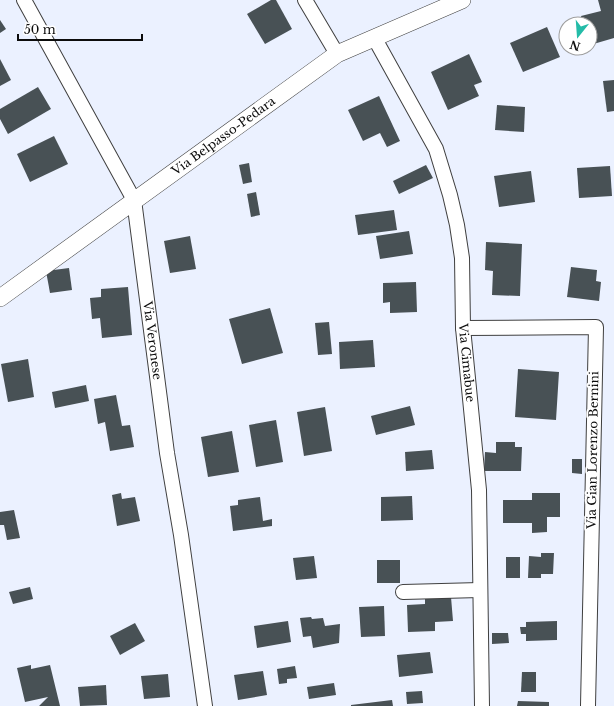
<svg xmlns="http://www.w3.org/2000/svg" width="614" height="706" font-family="'Libre Baskerville',serif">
<rect width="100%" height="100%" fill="#ebf1ff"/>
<g fill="#485155">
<polygon points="271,0 276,0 292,29 265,44 247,14"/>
<polygon points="598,0 614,0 614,38 590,45 590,24 583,24 581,16 601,11"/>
<polygon points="0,20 6,29 0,33"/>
<polygon points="547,27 560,57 523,72 510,43"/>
<polygon points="469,54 482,82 474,85 479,96 448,110 431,72"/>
<polygon points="0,59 11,80 0,86"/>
<polygon points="614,80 614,111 607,112 603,81"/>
<polygon points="38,87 51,109 8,134 0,119 0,109"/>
<polygon points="379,96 400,141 387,147 380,133 363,141 348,110"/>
<polygon points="497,105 525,107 524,132 495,130"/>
<polygon points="54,136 68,164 30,182 17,154"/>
<polygon points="249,163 252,182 243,184 239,165"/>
<polygon points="426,165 433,178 399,194 393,181"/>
<polygon points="610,166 612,196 579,198 577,168"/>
<polygon points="531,171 535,202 499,207 494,176"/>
<polygon points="256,192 260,215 251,217 247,194"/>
<polygon points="394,210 397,230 358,235 355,215"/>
<polygon points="409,231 413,254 380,259 376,236"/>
<polygon points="190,236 196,269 170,273 164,241"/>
<polygon points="486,242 522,244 520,296 492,295 493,271 485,270"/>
<polygon points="571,267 597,270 596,281 601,282 599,301 567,297"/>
<polygon points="69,268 72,290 50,293 46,271"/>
<polygon points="416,282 417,312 390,313 390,302 383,303 383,283"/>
<polygon points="128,287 132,335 102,338 100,318 92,319 90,298 101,297 101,289"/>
<polygon points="270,308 283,353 242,364 229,319"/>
<polygon points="329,322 332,354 318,355 315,323"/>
<polygon points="373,340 375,367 340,369 339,342"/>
<polygon points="28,359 34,397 8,402 1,364"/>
<polygon points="518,369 559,372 556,420 515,417"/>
<polygon points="86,385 89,401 55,408 52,392"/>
<polygon points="116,395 122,426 130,425 134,447 110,451 105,422 98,424 94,399"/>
<polygon points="410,406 415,425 376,435 371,416"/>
<polygon points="325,407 332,451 304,456 297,412"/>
<polygon points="276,420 283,462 256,467 249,425"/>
<polygon points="232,431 239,472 208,477 201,437"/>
<polygon points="496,442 515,442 515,447 522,447 521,471 484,471 485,452 496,453"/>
<polygon points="432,450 434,469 406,471 405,452"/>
<polygon points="572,459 582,459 582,474 572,473"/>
<polygon points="121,493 122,499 135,497 140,521 117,526 112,495"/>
<polygon points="532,493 560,493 560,517 547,517 547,532 532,533 532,523 503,523 503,500 532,500"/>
<polygon points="412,496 413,520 381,521 381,497"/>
<polygon points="260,497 263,521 272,519 272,526 233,531 230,506 238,505 238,500"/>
<polygon points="14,510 20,538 7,540 4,525 0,525 0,512"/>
<polygon points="541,553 554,553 553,574 541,574 541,578 528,578 529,556 541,557"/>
<polygon points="314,556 317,578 296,580 293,558"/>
<rect x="506" y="557" width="14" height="21"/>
<rect x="377" y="560" width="23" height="23"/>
<polygon points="30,587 33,599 13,604 9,592"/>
<polygon points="451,597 453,621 435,622 435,631 408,632 407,605 425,604 425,599"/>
<polygon points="384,606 385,636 361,637 359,607"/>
<polygon points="311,617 312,619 323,618 325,626 340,624 339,643 313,648 311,636 303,637 300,618"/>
<polygon points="288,621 291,642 257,648 254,626"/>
<polygon points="557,621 557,640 526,641 526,634 521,634 520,627 526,627 526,622"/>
<polygon points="135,623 145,641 120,655 110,636"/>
<polygon points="492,633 508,633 509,643 492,644"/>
<polygon points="430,652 433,673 399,677 397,655"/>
<polygon points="31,665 31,669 50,665 60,706 39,706 48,697 25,702 17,668"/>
<polygon points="295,666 297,678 287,679 287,683 279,684 277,669"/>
<polygon points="263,671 267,695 238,700 234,675"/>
<polygon points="522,672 536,672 536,692 521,692"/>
<polygon points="168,674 170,697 144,699 141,676"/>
<polygon points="334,683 336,695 309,699 307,687"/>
<polygon points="106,685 107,705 80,706 78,687"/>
<polygon points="422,691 423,703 407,704 406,692"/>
<polygon points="392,700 393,706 351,706 351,705"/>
<polygon points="518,701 549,702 549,706 517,706"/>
</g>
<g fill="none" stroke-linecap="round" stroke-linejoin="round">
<defs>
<g id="minor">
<path id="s1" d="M 24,0 L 134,200 L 167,453 L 181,535 L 205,706"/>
<polyline points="305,0 337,54"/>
<path id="s2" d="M 375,39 L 436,149 L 450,195 L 457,225 L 462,258 L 463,328 L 466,358 L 479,490 L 482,706"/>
<polyline points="463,328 596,327 588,706"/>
<polyline points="403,592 480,590"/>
</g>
<g id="tertiary">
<path id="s3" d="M 0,298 L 337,54 L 462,0"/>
</g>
</defs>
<use href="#minor" stroke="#3f3f3f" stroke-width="16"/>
<use href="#tertiary" stroke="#3f3f3f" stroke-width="18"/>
<use href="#minor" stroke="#fff" stroke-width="14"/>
<use href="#tertiary" stroke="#fff" stroke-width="17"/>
</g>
<g text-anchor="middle" stroke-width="4" stroke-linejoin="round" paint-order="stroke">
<g font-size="12" fill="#0c0c0c" stroke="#fff">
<text dy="4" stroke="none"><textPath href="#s3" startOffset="276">Via Belpasso-Pedara</textPath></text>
<text dy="4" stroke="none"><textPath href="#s1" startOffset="370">Via Veronese</textPath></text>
<text dy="4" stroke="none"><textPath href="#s2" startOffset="343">Via Cimabue</textPath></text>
<text transform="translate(593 450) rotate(-89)" y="4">Via Gian Lorenzo Bernini</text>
</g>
</g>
<g transform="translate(578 36) rotate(197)"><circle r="19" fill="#ffffff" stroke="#9e9e9e"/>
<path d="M0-3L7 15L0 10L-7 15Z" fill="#24bca8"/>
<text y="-6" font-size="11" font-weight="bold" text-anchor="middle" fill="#0c0c0c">N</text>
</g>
<path d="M18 34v6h124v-6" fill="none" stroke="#0c0c0c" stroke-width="2"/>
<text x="24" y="34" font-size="12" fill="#0c0c0c" stroke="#ffffff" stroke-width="3" paint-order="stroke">50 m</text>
</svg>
